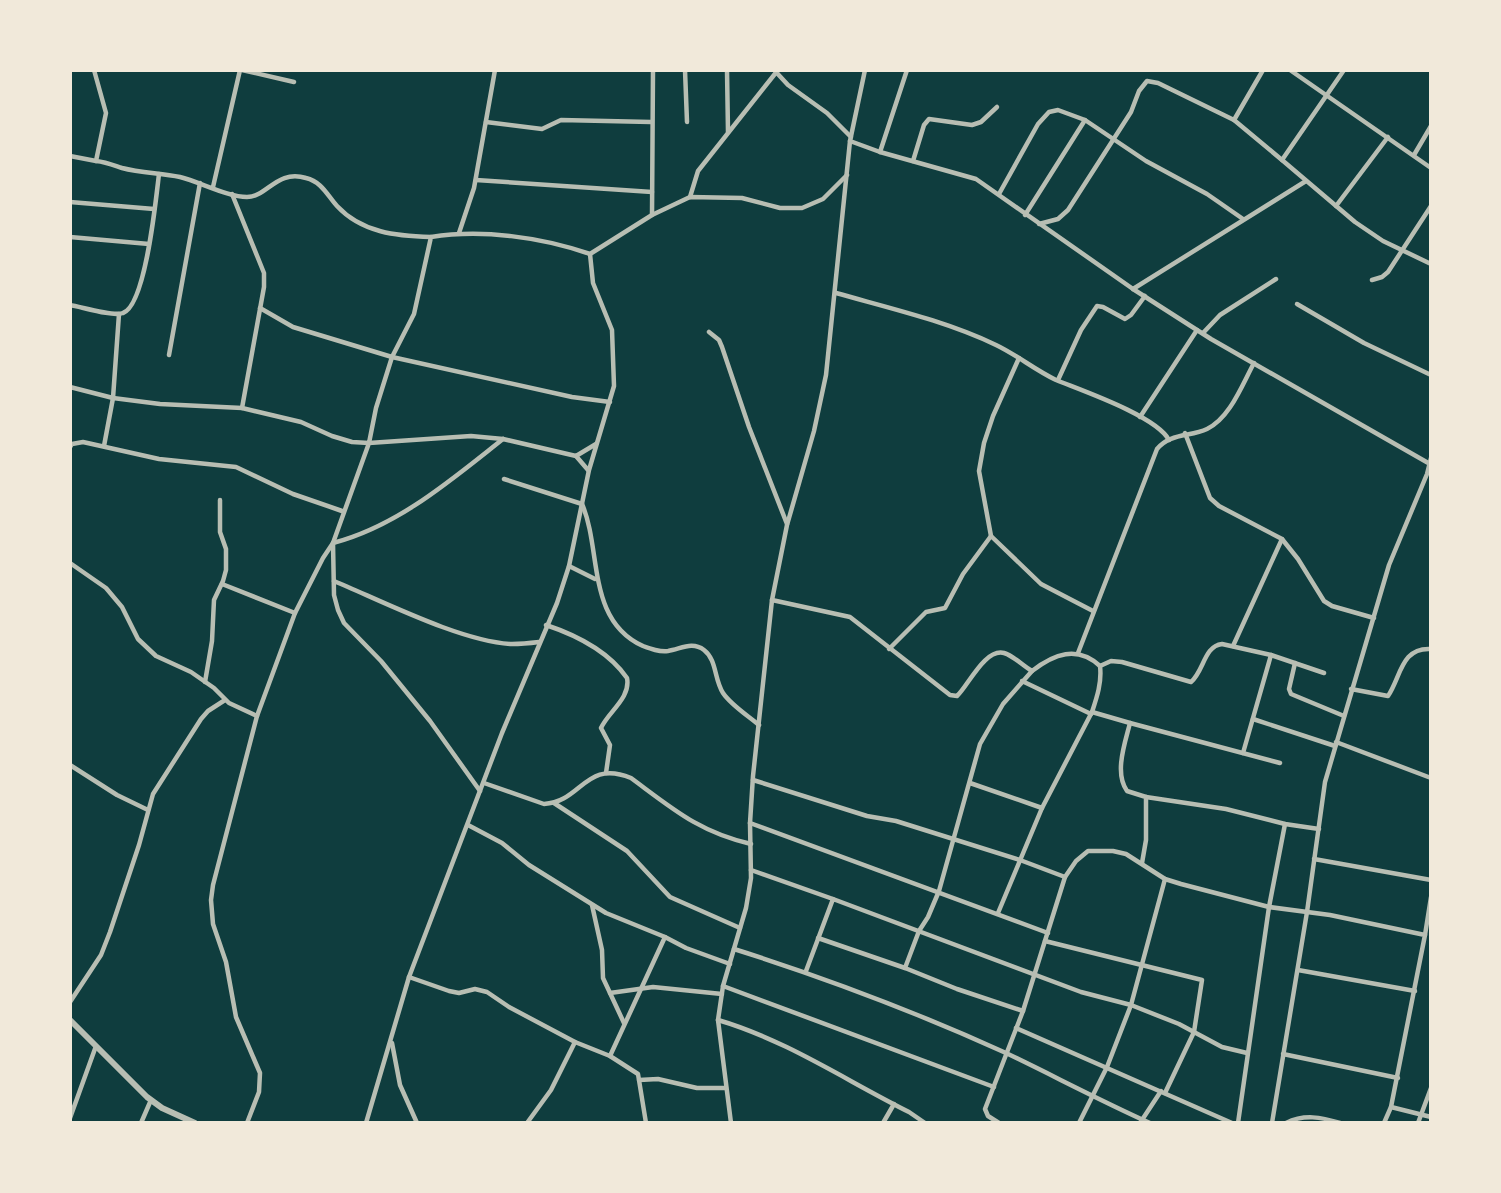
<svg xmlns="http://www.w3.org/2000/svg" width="1501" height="1193" font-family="Barlow,sans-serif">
<rect width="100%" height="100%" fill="#0f3d3e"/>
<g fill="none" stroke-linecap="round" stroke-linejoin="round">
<g stroke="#b8beb3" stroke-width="4.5">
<path d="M 94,70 L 106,113 L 96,161 C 106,162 113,165 122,168 C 141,173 161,173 180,177 C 200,182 228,197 247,197 C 267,197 277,169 306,178 C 322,182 327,195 337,206 C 362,233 397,236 431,237"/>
<polyline points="242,70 294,82"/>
<polyline points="685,70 687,122"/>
<polyline points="727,70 728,132"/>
<polyline points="1290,70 1431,168"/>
<polyline points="1344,70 1282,160 1355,222 1383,241 1431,264"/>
<polyline points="776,72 788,85 827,113 851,137"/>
<polyline points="1234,120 1282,160"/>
<polyline points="486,122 542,129 561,120 651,122"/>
<polyline points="850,141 880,152 976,179 1133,289 1211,339 1430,464"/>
<polyline points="880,152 907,70"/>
<polyline points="1414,155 1431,126"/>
<polyline points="70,156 96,161"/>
<polyline points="913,161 924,125 929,119 972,125 981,122 997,107"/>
<polyline points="476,180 652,192"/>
<polyline points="213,187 240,70"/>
<polyline points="232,194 264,273 264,287 242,408"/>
<polyline points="999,194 1038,124 1049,112 1058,110 1085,120 1146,161 1207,194 1243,219"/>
<polyline points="690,197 698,171 778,70"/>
<polyline points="70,202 154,209"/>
<polyline points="1336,206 1388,137"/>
<polyline points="652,215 653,70"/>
<polyline points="1025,215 1085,120"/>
<polyline points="1039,224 1058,219 1068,210 1131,112 1139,91 1147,81 1158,83 1234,120 1263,70"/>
<polyline points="459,233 474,188 495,70"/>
<polyline points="70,237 149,244"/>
<polyline points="1372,280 1382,277 1388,272 1431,206"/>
<polyline points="1133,289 1306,181"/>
<path d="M 836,293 C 889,308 946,321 996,345 C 1017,355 1035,370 1056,380 C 1083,391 1156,416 1169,440"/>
<polyline points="1297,304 1364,343 1431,375"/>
<path d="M 70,305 C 82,307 113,317 123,313 C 146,305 156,198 159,174"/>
<polyline points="260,308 293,327 392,357 572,397 610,402"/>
<polyline points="709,332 719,340 722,347 749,427 787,524"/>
<polyline points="1203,333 1220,315 1276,279"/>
<polyline points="169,355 200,183"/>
<polyline points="1019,358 993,416 984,443 979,471 991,536 1041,584 1093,611"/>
<polyline points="1058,380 1081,330 1097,306 1103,307 1125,319 1131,315 1145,296"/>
<path d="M 70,387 L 113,398 L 160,404 L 242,408 L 301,422 L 332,436 L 352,442 L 369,443 L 376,408 L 392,357 L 414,314 L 431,237 C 482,229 541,237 590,254 L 652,215 L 690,197 L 742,198 L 780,208 L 802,208 L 823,199 L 847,175"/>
<polyline points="1140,417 1197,330"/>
<polyline points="1185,433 1210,498 1219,506 1282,539 1298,559 1324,601 1332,606 1374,618"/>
<polyline points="104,446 113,398 119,314"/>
<polyline points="70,447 72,444 83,442 159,459 236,467 293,494 342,511"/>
<polyline points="576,456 588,470"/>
<path d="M 504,479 L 582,504 C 602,550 586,620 643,646 C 651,649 659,652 668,651 C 681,649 692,641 704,650 C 717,660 714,679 723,693 C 731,705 747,715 759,725"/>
<polyline points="70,563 106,588 122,607 138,639 156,656 191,672 214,688 229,703 257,716"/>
<polyline points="569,566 595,579"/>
<path d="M 334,581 C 382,601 462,642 512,644 C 521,644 531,643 539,642"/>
<polyline points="222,584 295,613"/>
<path d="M 772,600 L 850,617 L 950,695 L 957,696 C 968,686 985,648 1004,653 C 1014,656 1023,666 1032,671 C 1054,654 1077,645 1100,666 C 1102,682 1097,697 1092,712 L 1130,723 C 1125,743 1114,773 1127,791 L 1146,797 L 1146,840 L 1142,863"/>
<path d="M 546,625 C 576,635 609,652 627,678 C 631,698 608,712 601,728 L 610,745 L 606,773"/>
<polyline points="1233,646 1282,539"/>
<polyline points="889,649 926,612 945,608 963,574 991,536"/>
<path d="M 1078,653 L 1157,449 C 1170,433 1190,437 1207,429 C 1230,418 1242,385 1254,363"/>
<polyline points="1295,663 1289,689 1291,694 1344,716"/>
<path d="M 1100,666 L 1111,661 L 1122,662 L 1191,682 C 1204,671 1204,646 1222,644 L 1271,655 L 1324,673"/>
<polyline points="1022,681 1091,714"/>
<polyline points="205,682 212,641 214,600 223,581 226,570 226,549 220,532 220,500"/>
<path d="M 1351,689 L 1388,696 C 1401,677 1401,647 1431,649"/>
<polyline points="1253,719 1335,746"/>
<polyline points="1130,723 1280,763"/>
<polyline points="1336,742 1431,778"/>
<polyline points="1243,753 1271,655"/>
<polyline points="70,765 117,795 148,810"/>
<polyline points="753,780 867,816 896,821 1020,860 1065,877"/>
<path d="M 484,783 L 544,804 C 582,802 585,759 631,778 C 673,809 699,832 751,844"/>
<polyline points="970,783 1042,808"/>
<polyline points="480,791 430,721 381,661 344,623 338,610 334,595 333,543 369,443 471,436 503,439 576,456 596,444"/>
<polyline points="1146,797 1226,809 1285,824 1319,829"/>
<polyline points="554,803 627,851 670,897 740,928"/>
<polyline points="750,823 1048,933"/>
<polyline points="468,825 502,843 529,865 606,913 665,937"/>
<polyline points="1314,859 1431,880"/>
<polyline points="751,870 833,899"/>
<polyline points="592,905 602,950 603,978 624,1023"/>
<polyline points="998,913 1042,808 1092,712"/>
<polyline points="1425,935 1431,897"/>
<polyline points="818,938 905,968"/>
<polyline points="1045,941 1202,980 1194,1032 1165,1093"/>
<path d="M 734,949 C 826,978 918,1013 1006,1053 C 1054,1076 1101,1101 1150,1123"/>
<polyline points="1298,970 1415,991"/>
<polyline points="806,971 833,899 1081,992 1131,1005 1179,1024 1222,1047 1247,1053"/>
<polyline points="409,977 449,991 459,993 475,989 487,992 509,1007 575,1042 610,1056 638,1074 646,1123"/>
<polyline points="723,986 994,1087"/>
<polyline points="610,993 653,987 722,994"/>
<polyline points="70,1002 101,955 110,932 139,845 153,794 201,719 208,711 225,700"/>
<polyline points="1023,1011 957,989 905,968 919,931 928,917 939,891 980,744 1003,704 1032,671"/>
<path d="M 718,1020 C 786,1040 845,1080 909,1112 L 925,1123"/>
<polyline points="1016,1028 1232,1123"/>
<polyline points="392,1043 400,1085 417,1123"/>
<polyline points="1283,1054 1398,1078"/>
<polyline points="610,1056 665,937 686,948 730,964"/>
<polyline points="639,1080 658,1079 697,1088 726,1088"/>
<polyline points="1391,1107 1431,1117"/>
<polyline points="70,1118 96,1046"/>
<polyline points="141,1123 151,1100"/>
<path d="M 247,1123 L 259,1092 L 260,1073 L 236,1017 L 226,962 L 213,924 L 211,900 L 213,885 L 257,716 L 295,613 L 323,558 L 333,543 C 398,526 451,480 503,439"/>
<polyline points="366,1123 409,977 502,733 557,603 569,566 589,470 614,386 612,330 593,283 590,254"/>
<polyline points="527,1123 551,1090 575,1042"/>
<polyline points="731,1123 718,1020 723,986 746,908 751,878 750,823 753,776 772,600 787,525 814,431 826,375 850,141 865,70"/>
<polyline points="883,1123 894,1104"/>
<polyline points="999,1123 988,1116 985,1109 1023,1011 1065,877 1076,861 1088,851 1113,851 1126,854 1165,879 1181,884 1269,907 1330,915 1425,935 1391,1107 1384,1123"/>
<polyline points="1079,1123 1107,1067 1131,1005 1165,879"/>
<polyline points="1140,1123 1161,1091"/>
<polyline points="1238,1123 1269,907 1285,824"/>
<polyline points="1272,1123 1307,912 1325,782 1389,565 1427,474 1431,458"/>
<path d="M 1286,1123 C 1304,1114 1321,1117 1340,1123"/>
<polyline points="1418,1123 1431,1088"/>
</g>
<polyline stroke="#b8beb3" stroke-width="6" points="70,1020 147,1097 162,1108 195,1123"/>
</g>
<rect width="1501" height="1193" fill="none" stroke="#f1e9da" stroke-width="144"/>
</svg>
